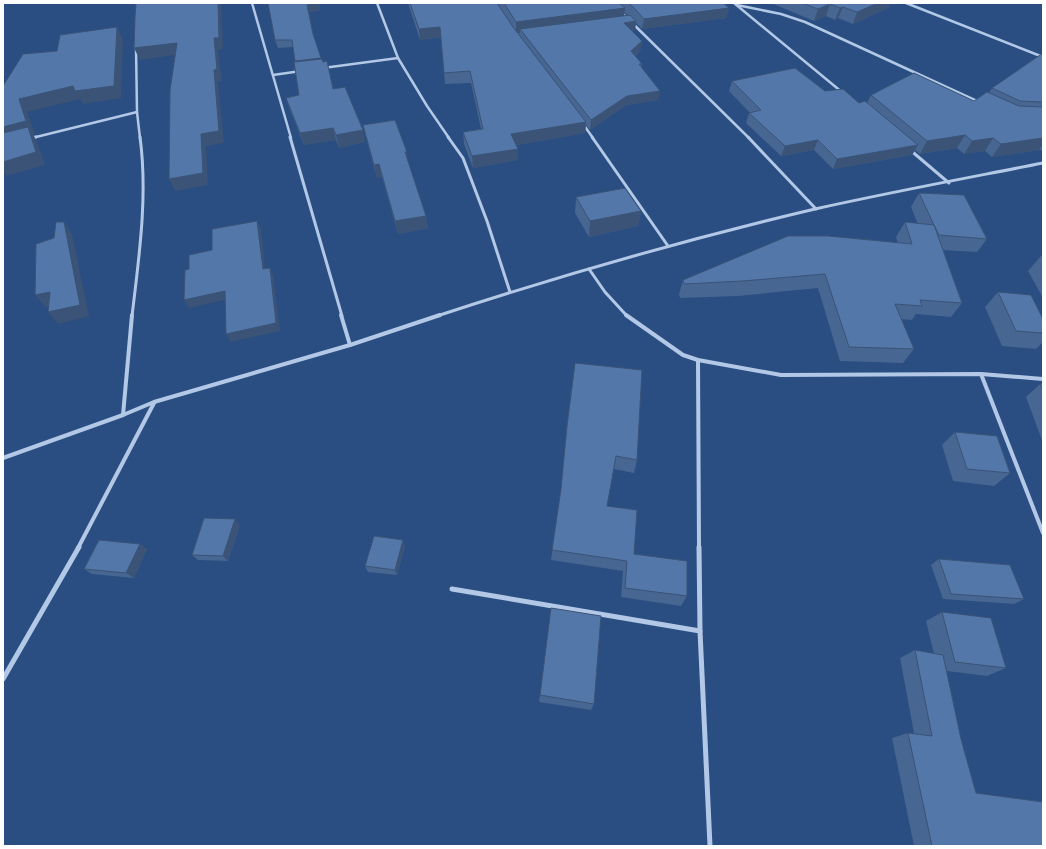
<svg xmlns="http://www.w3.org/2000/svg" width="1046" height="849" font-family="Mulish,sans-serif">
<rect width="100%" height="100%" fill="#2a4e81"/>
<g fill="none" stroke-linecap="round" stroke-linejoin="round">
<g stroke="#b2c8e6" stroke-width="2.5">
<polyline points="252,3 291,138"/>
<polyline points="377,3 398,58 427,106 449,138"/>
<polyline points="734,3 843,93"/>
<polyline points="906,3 1043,57"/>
<polyline points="737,5 781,14 805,22 979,102"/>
<polyline points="621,12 749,138"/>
<polyline points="136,47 137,112 140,138"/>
<polyline points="323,68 398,58"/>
<polyline points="273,75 301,71"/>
<polyline points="583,124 593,138"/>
<polyline points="32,138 137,112"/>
</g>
<g stroke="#b2c8e6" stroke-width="3">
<polyline points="290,137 342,316"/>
<polyline points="448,137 463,158 487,221 510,292"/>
<polyline points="592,137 668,246"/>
<polyline points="748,137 816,209"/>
<polyline points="31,138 36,137"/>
<polyline points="909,149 949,183"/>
<polyline points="589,269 605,292 627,316"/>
<path d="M 132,316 C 139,257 148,196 140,137"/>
<path d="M 437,316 C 562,275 688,239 815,209 C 891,192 967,178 1043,163"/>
</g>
<g stroke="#b2c8e6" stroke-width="4">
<polyline points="341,315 350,345"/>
<polyline points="626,315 683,355 698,360 781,375 981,374 1043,379"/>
<polyline points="698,360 699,548"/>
<polyline points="981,374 1043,533"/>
<polyline points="123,415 132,315"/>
<polyline points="3,458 123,415 154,402 350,345 440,315"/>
<polyline points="78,548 154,403"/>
</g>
<g stroke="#b2c8e6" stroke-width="5">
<polyline points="699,547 700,631 710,846"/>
<polyline points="452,589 700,631"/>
<polyline points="3,679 79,547"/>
</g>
</g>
<g fill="#476691" fill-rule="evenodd">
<polygon points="268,3 321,10 309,12 314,37 321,59 330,73 333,89 365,142 339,148 336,140 304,145 290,110 286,98 299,95 293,47 278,48 275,40"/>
<path d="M 408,3 L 723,3 L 729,8 L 726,18 L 642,29 L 636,23 L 635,30 L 632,31 L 642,41 L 640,51 L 635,56 L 642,64 L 641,67 L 660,91 L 658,100 L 626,105 L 590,130 L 586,125 L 585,133 L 516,145 L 518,160 L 473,168 L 464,144 L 463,132 L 481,129 L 471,83 L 445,84 L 441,37 L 420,40 ZM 624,12 L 628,15 L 624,16 Z"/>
<polygon points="771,3 890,3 888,8 853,24 838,18 835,20 826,16 814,21"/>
<polygon points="1043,53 1043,150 1039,150 992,157 985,151 964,154 957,148 920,154 915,150 912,155 833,169 814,150 781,156 746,123 749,113 750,113 729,91 732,81 825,91 859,103 867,103 871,95 974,101 989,93 992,88"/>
<polygon points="363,125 409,165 426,216 428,228 398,234 382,177 377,178 366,138"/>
<polygon points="919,193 987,239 977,252 943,250 962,303 951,317 916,314 912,320 901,319 914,349 903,363 840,361 818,288 738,296 680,298 679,294 683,280 898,243 896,237 905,222 918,224 911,207"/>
<polygon points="576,197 641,211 638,226 589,237 575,213"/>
<polygon points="1041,256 1043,256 1043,298 1028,271"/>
<polygon points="998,292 1043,319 1043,342 1036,349 1002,346 985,307"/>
<polygon points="1040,384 1043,384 1043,443 1026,397"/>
<polygon points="567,426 637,460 634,473 614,469 607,506 634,554 687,596 681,606 621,597 623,571 551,560 561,492"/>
<polygon points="955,432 1010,473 994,486 953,481 942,445"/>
<polygon points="240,525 228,561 198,560 192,555"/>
<polygon points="405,546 397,575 368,572 365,566"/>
<polygon points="147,549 134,578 92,574 84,569"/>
<polygon points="939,559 1024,599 1014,604 943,599 931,565"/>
<polygon points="551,608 594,704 591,710 539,702"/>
<polygon points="942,612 1006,668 987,676 947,671 961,739 976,793 1043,846 914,846 892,738 908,733 914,733 900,658 915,650 934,654 926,621"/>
</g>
<g fill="#3a5376">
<polygon points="218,3 221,3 221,4 223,49 218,50 222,81 218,81 224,143 206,146 208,185 175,191 169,179 201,134 214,70 214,38"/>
<polygon points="319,3 321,10 309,12 315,41 307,5"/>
<polygon points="878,3 890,3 888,8 853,24 857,12"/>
<polygon points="830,4 826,16 814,21 818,9"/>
<polygon points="843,7 838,18 835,20 840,8"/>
<polygon points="625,8 624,19 520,29 520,33 516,33 516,22"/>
<polygon points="729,8 726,18 642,29 644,19"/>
<polygon points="636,21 635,30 623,32 624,23"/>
<polygon points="117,27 123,39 121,98 83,104 80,99 27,112 35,134 33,134 36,140 45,165 7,176 3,170 3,127 19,99 73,86"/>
<polygon points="440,27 441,37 420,40 419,29"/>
<polygon points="642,41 640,51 629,60 631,51"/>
<polygon points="177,43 181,54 140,60 134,48"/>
<polygon points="321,58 323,65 297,69 295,61"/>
<polygon points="660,91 658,100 626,105 590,130 591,120 627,96"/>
<polygon points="586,122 585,133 511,146 511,134"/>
<polygon points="333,128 336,140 304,145 300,133"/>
<polygon points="363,130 365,142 339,148 336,135"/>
<polygon points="965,135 957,148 920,154 927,141"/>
<polygon points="993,138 985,151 964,154 972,141"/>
<polygon points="1043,138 1043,144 1039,150 992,157 1001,144"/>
<polygon points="818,140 814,150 781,156 785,146"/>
<polygon points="918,145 912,155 833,169 837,159"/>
<polygon points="518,149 518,160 473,168 472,156"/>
<polygon points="405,152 407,152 409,165"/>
<polygon points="379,164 382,177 377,178 374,165"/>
<polygon points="641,211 638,226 589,237 590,221"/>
<polygon points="426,216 428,228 398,234 395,221"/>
<polygon points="257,221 261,229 266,277 263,269"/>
<polygon points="64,222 72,234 89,316 58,324 48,312"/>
<polygon points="270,268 273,275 280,331 230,342 226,334"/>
<polygon points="225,291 229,299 189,308 184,300"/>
<polygon points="50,292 60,304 45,307 35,295"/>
<polygon points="235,519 240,525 228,561 223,556"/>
<polygon points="403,540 405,546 397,575 395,570"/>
<polygon points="140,544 147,549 134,578 126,573"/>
</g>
<g fill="#5377a9" stroke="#3a5376">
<polygon points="136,3 218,3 219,38 214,38 217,69 214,70 219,131 201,134 203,173 169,179 170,90 177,43 134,48 135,17"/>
<polygon points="268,3 319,3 307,5 313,34 321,58 295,61 292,40 275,40"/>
<polygon points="410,3 497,3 513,27 586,122 511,134 518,149 472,156 463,132 483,129 470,71 444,73 440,27 419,29"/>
<polygon points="504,3 619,3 625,8 516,22"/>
<polygon points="628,3 723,3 729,8 644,19 634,8"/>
<polygon points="802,3 878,3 857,12 843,7 840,8 830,4 818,9"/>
<polygon points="630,15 636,21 624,23 642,41 631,51 642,64 639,64 660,91 627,96 591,120 520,29"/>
<polygon points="117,27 114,86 75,91 73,86 19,99 26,121 3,127 3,86 23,54 57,51 60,35"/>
<polygon points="1043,53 1043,102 1020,101 992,88"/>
<polygon points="322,59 323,62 327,61 333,89 345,87 363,130 336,135 333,128 300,133 286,98 299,95 294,62"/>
<polygon points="795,68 825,91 843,89 859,103 865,101 918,145 837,159 818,140 785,146 749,113 761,110 732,81"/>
<polygon points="914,73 974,101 987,92 1019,106 1043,107 1043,138 1001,144 993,138 972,141 965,135 927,141 871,95"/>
<polygon points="395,120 407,152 405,152 426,216 395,221 379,164 374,165 363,125"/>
<polygon points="28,127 36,152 3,162 3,133"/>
<polygon points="625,188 641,211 590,221 576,197"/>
<polygon points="919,193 964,195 987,239 939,235 934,225"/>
<polygon points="257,221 263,269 270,268 276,323 226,334 225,291 184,300 185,270 189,269 189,255 212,250 212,229"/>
<polygon points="56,222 64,222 80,305 48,312 50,292 35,295 36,244 54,238"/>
<polygon points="905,222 934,225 962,303 920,300 922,306 895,304 914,349 849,347 825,274 743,281 684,284 683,280 788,236 828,236 912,244"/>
<polygon points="998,292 1031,295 1043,319 1043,333 1016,331"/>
<polygon points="575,363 642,370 637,460 616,456 607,506 637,510 634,554 687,561 687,596 625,588 627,561 552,550 561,489 567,426"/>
<polygon points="1040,384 1043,384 1043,391"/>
<polygon points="955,432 997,436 1010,473 967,469"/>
<polygon points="204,518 235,519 223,556 192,555"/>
<polygon points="374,536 403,540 395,570 365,566"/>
<polygon points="99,540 140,544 126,573 84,569"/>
<polygon points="939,559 1010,565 1024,599 951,594"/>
<polygon points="551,608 601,616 594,704 540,695"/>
<polygon points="942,612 991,618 1006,668 955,662"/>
<polygon points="915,650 943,655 961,739 976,793 1043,802 1043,846 932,846 908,733 932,736"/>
</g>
<rect width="1046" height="849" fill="none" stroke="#ffffff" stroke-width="8"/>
</svg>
